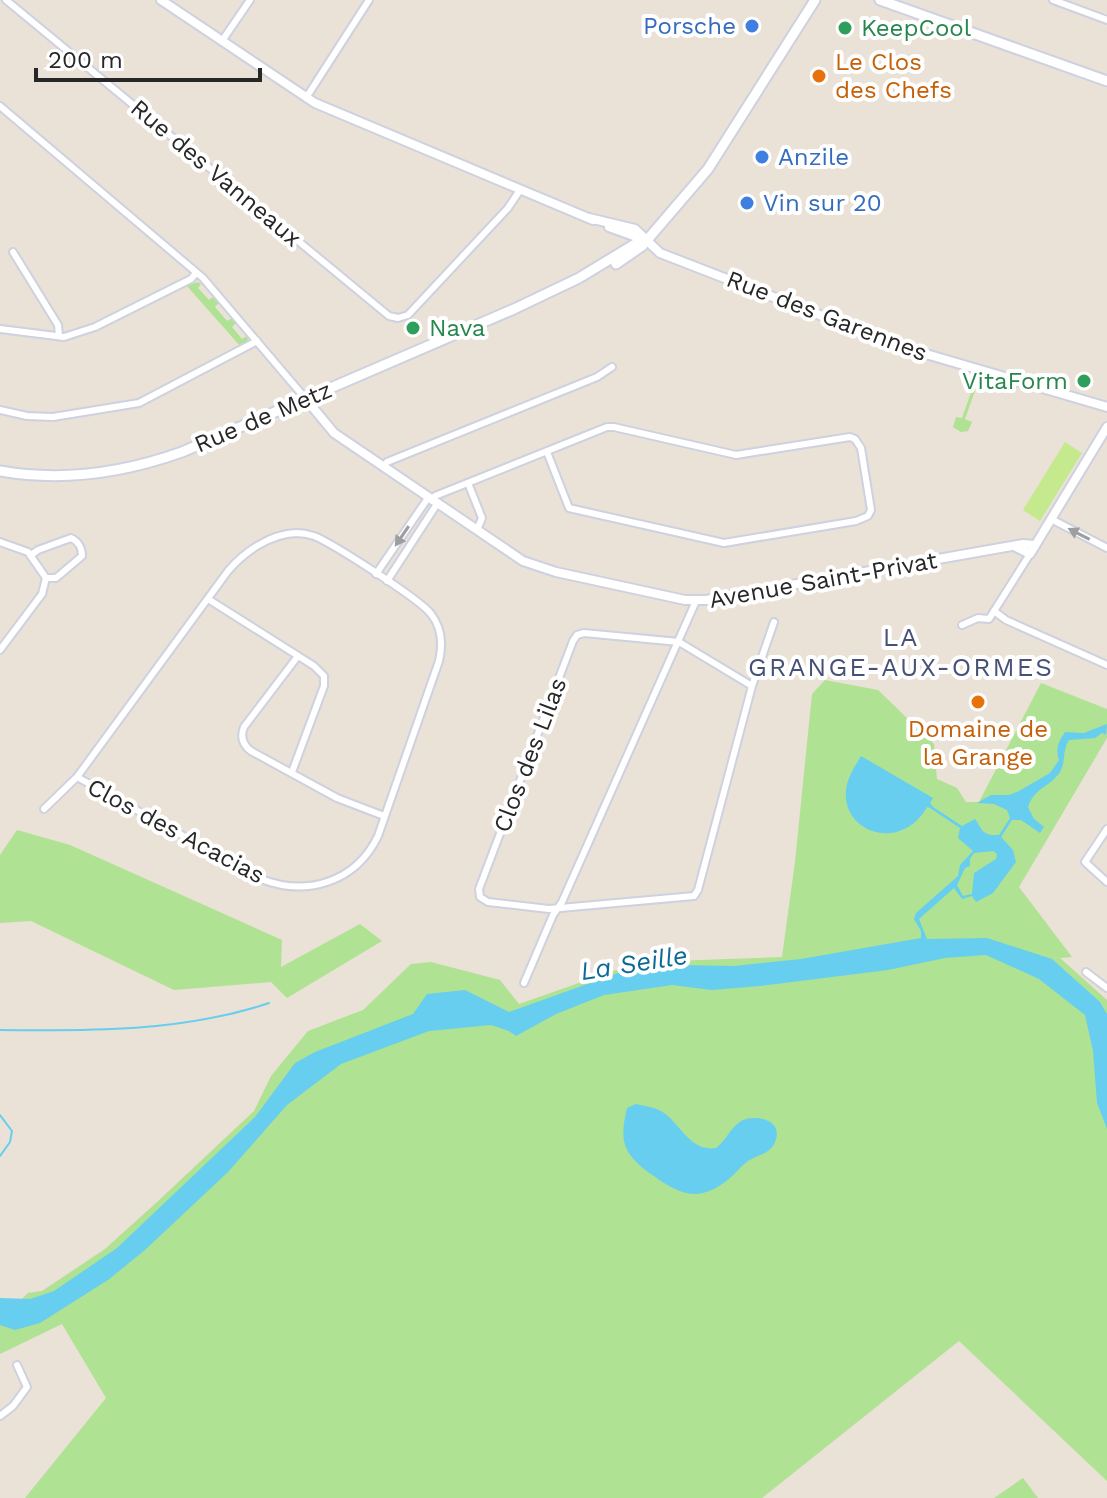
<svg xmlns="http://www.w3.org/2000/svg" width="1107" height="1498" font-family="'Work Sans',sans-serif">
<rect width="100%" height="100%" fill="#eae1d7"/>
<g fill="#afe292">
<polygon points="198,282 201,284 198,288 209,300 213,297 219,303 215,307 227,321 232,318 236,323 232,327 242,339 247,336 248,340 241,347 187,286"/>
<polygon points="980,374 985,381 983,390 976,388 965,419 972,422 968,431 961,432 953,427 956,417 962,418 973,387 967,384 972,375"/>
<polygon points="825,680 878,690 934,744 937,779 957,788 966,802 979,802 1041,683 1107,709 1107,738 1019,887 1072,957 1060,958 1107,1000 1107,1481 959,1341 762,1498 25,1498 106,1398 62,1324 0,1354 0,1320 28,1293 42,1291 105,1249 157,1202 254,1111 271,1076 308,1031 363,1010 411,964 431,962 500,980 519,1004 616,970 673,961 782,957 795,862 812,694"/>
<polygon points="17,830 70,845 282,940 281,967 360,924 382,941 287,998 271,982 174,990 31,921 0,923 0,855"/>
<polygon points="1023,1478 1038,1498 994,1498"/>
</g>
<polygon fill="#c5ea8d" points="1065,442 1082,453 1040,521 1023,510"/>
<g fill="#67ceef" fill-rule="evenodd">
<path d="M 1107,724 L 1106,735 L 1102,733 L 1095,738 L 1069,740 C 1062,751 1066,762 1060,772 C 1050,787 1034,788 1028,807 L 1034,819 L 1044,827 L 1040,833 L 1021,820 L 1012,820 L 1001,837 L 1013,850 L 1016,862 L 993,893 L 976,902 L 972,896 L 962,899 L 954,888 L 919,919 L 927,939 L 987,938 L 1052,959 L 1100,1002 L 1107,1014 L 1107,1129 L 1097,1103 L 1093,1051 L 1085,1015 L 1039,979 L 986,955 L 945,958 L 888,970 L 760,986 L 712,990 L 672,985 L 604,995 L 556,1014 L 516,1036 L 509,1031 L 491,1025 L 429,1031 L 341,1064 L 287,1105 L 228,1172 L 145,1250 L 108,1280 L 40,1323 L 15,1330 L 0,1325 L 0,1298 L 30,1299 L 54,1291 L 117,1248 L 255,1117 L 295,1063 L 315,1052 L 413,1014 L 427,994 L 465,990 L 509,1012 L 618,973 L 676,965 L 734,966 L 801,959 L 921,938 L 921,931 L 914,919 L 916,913 L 958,876 L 960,865 L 973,851 L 958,838 L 960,828 L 930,808 L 927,807 C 900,855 836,831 847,784 C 850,773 856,765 861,756 L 933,798 L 930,803 L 933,807 L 962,826 L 975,819 C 983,831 983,836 999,835 L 1010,818 L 1007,810 L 994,804 L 977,803 L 991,795 L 1009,795 L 1019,791 L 1050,773 L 1059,760 C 1055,748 1059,741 1065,732 L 1084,733 ZM 993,851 L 997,854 L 996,859 L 974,873 L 972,894 L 963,896 L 957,885 L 965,868 L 970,866 L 970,859 L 974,853 Z"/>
<path d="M 636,1104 C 645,1106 653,1107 661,1111 C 681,1123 689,1152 716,1148 C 726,1141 730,1128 741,1121 C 754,1114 782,1119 776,1139 C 772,1154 759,1154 748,1161 C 741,1166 736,1173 730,1178 C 698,1205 678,1194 648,1172 C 621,1151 620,1139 627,1108 Z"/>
</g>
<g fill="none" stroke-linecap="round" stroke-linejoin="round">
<g stroke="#67ceef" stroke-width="2">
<path d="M 0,1030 C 90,1031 182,1032 269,1003"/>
<polyline points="0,1115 12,1131 10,1142 0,1156"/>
</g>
<defs>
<g id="minor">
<polyline points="6,0 389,316 398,318 408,315 508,208 520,190"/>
<polyline points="1053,0 1107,20"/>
<polyline points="222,41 250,0"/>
<polyline points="306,98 369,0"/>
<polyline points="0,106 203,278 305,398"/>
<polyline points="13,252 58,325 59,336"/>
<polyline points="0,329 64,337 95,327 191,279 196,273"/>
<polyline points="0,410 27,416 53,417 139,403 257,341"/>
<polyline points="383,467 387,462 597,377 612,367"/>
<polyline points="468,483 482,518 477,530"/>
<polyline points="432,501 435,496 607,427 614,427 736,455 850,437 855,439 861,448 871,510 868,516 856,521 724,543 569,508 547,452"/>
<polyline points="1051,519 1107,548"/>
<polyline points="0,542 28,552 46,578 42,594 0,650"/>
<path d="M 31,555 L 38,550 L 71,538 C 78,541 82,548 82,556 L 56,578 L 46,578"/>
<polyline points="376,574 428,498"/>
<polyline points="387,581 437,504"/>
<polyline points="208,599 314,666 324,676 324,686 292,772"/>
<polyline points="994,611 1006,620 1107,665"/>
<polyline points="962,625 978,618 989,619 1030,554"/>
<path d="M 298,656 L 244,727 C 240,737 243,745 251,751 L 337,798 L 384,816"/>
<polyline points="752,686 679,642 584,633 577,635 573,641 479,889 480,897 488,902 549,909 694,896 698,890 752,686 774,622"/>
<path d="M 44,809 L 77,777 L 228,571 C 244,552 270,534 296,533 C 302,533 308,534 314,536 C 332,543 421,600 431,614 C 442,628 443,644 439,661 L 378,836 C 356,882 307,897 261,879 L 77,777"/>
<polyline points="1107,829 1085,862 1107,882"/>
<polyline points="1086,972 1107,988"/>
<polyline points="524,983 553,915 562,902 696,601"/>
<polyline points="0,1416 13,1406 27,1387 17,1365"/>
</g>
<g id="tertiary">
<polyline points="161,0 315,103 593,220"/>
<polyline points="589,218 635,229 660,253 902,347 1107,407"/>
<polyline points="609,227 645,240"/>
<polyline points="305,398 334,433 523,561 556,572 685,600 706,600 1023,544 1035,545"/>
<polyline points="1016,547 1030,554 1107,427"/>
</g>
<g id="secondary">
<polyline points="880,0 1107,81"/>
<polyline points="616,264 642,246 708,169 815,0"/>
<path d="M 0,471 C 62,482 123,473 182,452 L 514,309 L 579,278 L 635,244 L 645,240"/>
</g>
</defs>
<use href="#minor" stroke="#cdd1e0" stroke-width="10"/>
<use href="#tertiary" stroke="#cdd1e0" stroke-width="12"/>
<use href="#secondary" stroke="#cdd1e0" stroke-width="13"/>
<use href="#minor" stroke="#fff" stroke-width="6"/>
<use href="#tertiary" stroke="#fff" stroke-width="8"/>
<use href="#secondary" stroke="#fff" stroke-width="9"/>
</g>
<defs><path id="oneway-solid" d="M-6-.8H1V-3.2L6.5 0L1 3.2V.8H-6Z" transform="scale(2)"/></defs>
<g fill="#9e9e9e">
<use href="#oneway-solid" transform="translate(1079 534) rotate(-153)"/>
<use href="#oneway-solid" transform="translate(402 536) rotate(124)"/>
</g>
<g fill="#3f7fe0" stroke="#fff" stroke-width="3">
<circle cx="752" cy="26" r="8"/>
<circle cx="762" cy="157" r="8"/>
<circle cx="747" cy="203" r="8"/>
</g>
<g fill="#2e9e5b" stroke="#fff" stroke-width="3">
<circle cx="845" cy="28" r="8"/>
<circle cx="413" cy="328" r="8"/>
<circle cx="1084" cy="381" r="8"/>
</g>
<g fill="#e8710a" stroke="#fff" stroke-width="3">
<circle cx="819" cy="76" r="8"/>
<circle cx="978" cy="702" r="8"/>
</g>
<g text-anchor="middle" stroke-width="8" stroke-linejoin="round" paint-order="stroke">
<g font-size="24" fill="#366cbe" stroke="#fff" text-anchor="start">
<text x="736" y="34" text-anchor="end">Porsche</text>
<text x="778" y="165">Anzile</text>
<text x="763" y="211">Vin sur 20</text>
</g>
<g font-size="24" fill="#27864d" stroke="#fff" text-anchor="start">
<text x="861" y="36">KeepCool</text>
<text x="429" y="336">Nava</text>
<text x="1068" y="389" text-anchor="end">VitaForm</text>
</g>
<g font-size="24" fill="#c56008" stroke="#fff" text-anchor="start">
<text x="835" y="70">Le Clos<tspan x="835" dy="28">des Chefs</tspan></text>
<text x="978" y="737" text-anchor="middle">Domaine de<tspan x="978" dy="28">la Grange</tspan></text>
</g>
<g font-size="24" fill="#272727" stroke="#fff">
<text transform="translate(216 173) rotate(40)" y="8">Rue des Vanneaux</text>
<text transform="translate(827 316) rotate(21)" y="8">Rue des Garennes</text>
<text transform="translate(263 417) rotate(-23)" y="8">Rue de Metz</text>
<text transform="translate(823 580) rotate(-10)" y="8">Avenue Saint-Privat</text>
<text transform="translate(530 755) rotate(-69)" y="8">Clos des Lilas</text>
<text transform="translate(176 831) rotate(28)" y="8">Clos des Acacias</text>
</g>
<g font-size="26" letter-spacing="2" fill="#475177" stroke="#fff">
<text x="901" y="646">LA<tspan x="901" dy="30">GRANGE-AUX-ORMES</tspan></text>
</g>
<g font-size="26" font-style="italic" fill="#0c6a96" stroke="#fff">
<text transform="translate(634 963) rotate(-9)" y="9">La Seille</text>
</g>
</g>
<path d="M36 68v12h224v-12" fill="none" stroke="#272727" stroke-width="4"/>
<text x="48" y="68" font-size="24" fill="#272727" stroke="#ffffff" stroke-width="6" paint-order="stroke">200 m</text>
</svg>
